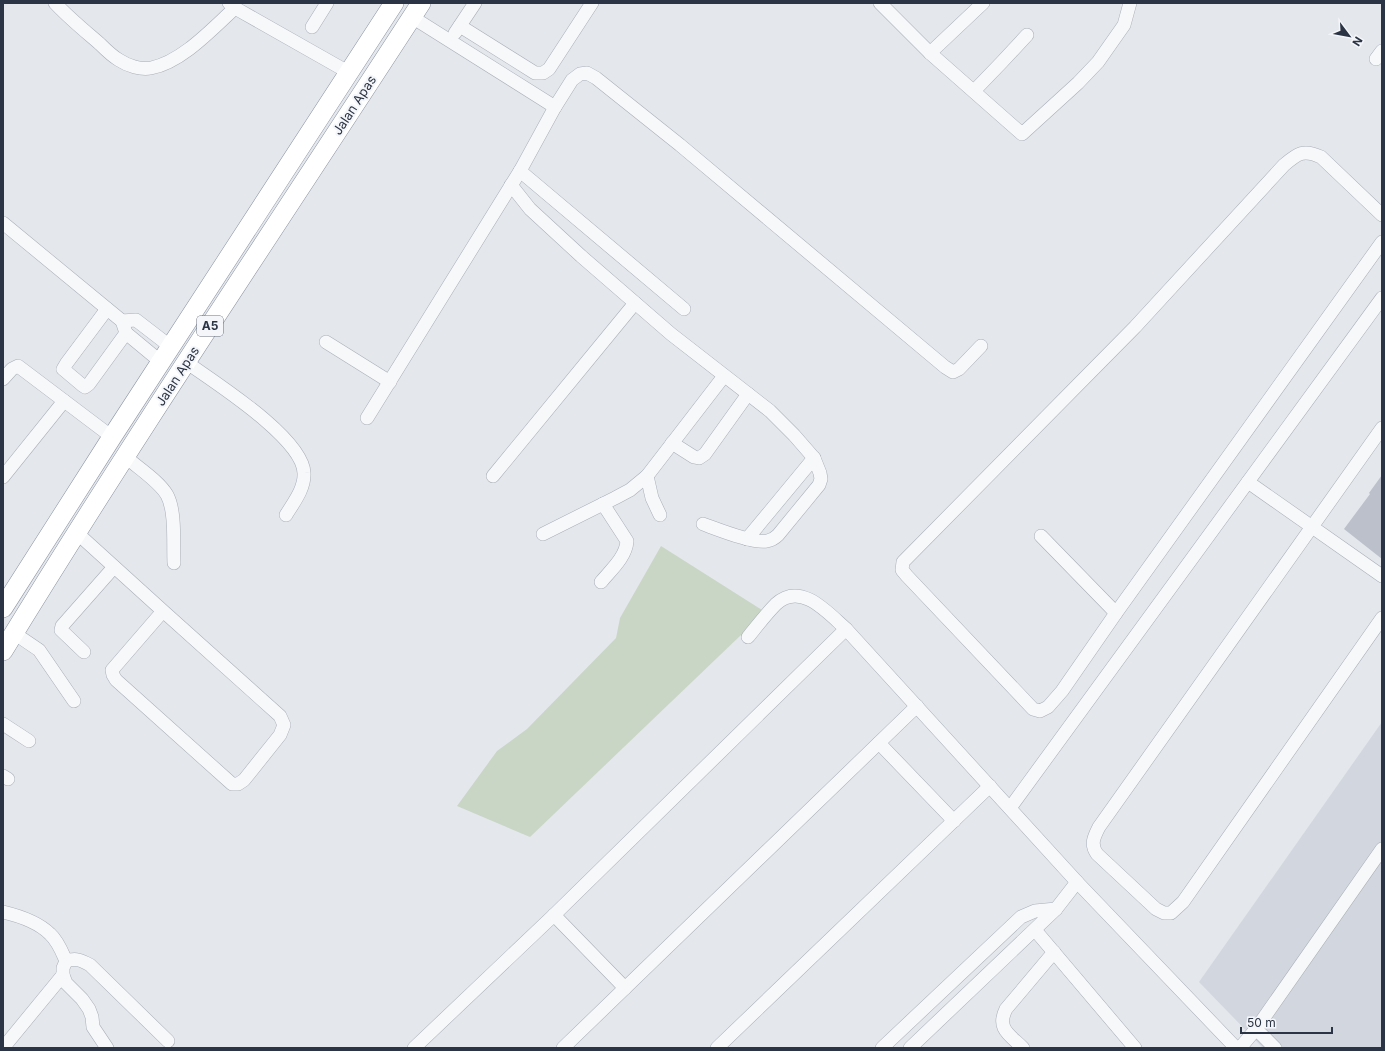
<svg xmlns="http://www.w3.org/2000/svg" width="1385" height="1051" font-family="Inter,sans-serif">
<rect width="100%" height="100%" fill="#e4e7ec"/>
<polygon fill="#d2d6de" points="1382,722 1382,1048 1263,1048 1199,982"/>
<polygon fill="#c9d6c5" points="661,546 765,612 530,837 457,806 497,751 527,729 616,638 620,618"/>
<polygon fill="#bbc0ca" points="1382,475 1382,559 1344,529 1370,494 1369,493"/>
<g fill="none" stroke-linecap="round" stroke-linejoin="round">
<defs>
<g id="minor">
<path d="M 55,3 C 69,18 85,31 100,44 C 106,50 112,56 119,60 C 128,66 141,70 151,68 C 182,62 212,29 235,8"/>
<polyline points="229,3 235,8 348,72"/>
<polyline points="880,3 930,53 1022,134 1078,83 1098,62 1124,25 1130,3"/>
<polyline points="412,17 555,107"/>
<polyline points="460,26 535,73 543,73 549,69 592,3"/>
<polyline points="312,27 327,3"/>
<polyline points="455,33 475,3"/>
<polyline points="930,53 983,3"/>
<polyline points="1376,59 1382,51"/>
<polyline points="974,91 1001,63 1027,35"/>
<polyline points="520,171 684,309"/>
<path d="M 511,185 L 530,209 L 581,256 L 671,334 L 770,411 L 794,435 L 814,458 L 820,473 L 821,479 L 819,485 L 778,535 C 775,538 772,540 767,541 C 754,544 717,529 703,524"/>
<path d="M 1382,215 L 1321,157 C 1304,149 1298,153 1284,165 L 1135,327 L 903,562 L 902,570 L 907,576 L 1033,709 L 1040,711 L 1048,707 L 1062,691 L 1116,613 L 1382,242"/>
<polyline points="3,223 122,321 126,333 161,362"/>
<polyline points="107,309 66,364 63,369 82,385 85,387 89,384 126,333"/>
<polyline points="122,321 136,320 171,347"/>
<polyline points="326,342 390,382"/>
<path d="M 186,362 C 214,382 303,438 304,473 C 305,488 294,502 286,515"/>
<polyline points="3,379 12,369 18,366 112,437"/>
<polyline points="367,418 520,171 555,107 572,80 580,74 587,73 596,78 680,145 945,367 953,372 959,369 981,346"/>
<path d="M 1382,428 L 1099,827 C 1094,837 1090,844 1097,854 L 1156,909 L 1164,913 L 1171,913 L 1183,902 L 1382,618"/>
<polyline points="672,443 694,457 699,458 705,454 748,394"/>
<path d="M 126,457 C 138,468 159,481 167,495 C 176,511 173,545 174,563"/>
<polyline points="493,476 635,303"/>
<polyline points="647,476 652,498 660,515"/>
<polyline points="3,477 64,401"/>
<polyline points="1248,482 1382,576"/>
<polyline points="77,533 163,611 112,670 113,675 116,680 232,784 238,784 244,780 280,735 284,725 280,716 163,611"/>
<polyline points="543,534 615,498 630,490 647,476 724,376"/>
<polyline points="1041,536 1116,613"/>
<polyline points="747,539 814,458"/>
<path d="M 601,582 C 611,570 626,557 627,541 L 603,504"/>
<polyline points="14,633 39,650 74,701"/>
<path d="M 748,637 C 757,626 766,614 776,604 C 801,581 828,613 846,629 L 1077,882 L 1236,1048"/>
<polyline points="84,652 61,630 62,626 114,567"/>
<polyline points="3,724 29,741"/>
<polyline points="879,743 954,821"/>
<polyline points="3,776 8,779"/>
<polyline points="1010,808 1382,298"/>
<path d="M 3,912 C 20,916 38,922 50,934 C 58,941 62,952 66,961 L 63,968 L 63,975 L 66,983 L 82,999 L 89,1009 L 92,1017 L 93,1027 L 107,1048"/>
<polyline points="554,915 625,988"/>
<polyline points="1035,930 1135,1048"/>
<path d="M 66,961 C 76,958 81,960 90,965 L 168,1041"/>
<polyline points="1256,1029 1275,1048"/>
<polyline points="3,1048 63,975"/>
<polyline points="414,1048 554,915 846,629"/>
<polyline points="563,1048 917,706"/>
<polyline points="717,1048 990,786"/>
<polyline points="882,1048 1021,917 1035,911 1056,909"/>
<polyline points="910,1048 1056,909 1077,882"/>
<path d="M 1023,1048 C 1010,1035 996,1029 1006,1009 L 1054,952"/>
<polyline points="1240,1048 1256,1029 1382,849"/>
</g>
<g id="highway">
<polyline points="3,608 112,437 394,3"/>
<path d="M 3,651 C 137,432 281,219 421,3"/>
</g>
</defs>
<use href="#minor" stroke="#a9aeb7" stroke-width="14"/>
<use href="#highway" stroke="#8b94a3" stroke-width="20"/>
<use href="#minor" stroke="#f7f8fa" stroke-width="13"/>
<use href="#highway" stroke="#fff" stroke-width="19"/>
</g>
<g text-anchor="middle" stroke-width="4" stroke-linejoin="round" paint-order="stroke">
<rect fill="#f4f6f9" stroke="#676e7b" stroke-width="1" x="197" y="316" width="26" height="20" rx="3"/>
<g font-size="12" font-weight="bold" fill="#2b3445">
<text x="210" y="330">A5</text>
</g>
<g font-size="13" fill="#2b3445" stroke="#f4f6f9">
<text transform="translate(354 105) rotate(-57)" y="5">Jalan Apas</text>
<text transform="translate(177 376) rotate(-57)" y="5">Jalan Apas</text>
</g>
</g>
<rect width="1385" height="1051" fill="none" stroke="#2b3445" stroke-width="8"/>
<g transform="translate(1349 36) rotate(122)" stroke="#f4f6f9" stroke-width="3" paint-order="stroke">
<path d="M0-3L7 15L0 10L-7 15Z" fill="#2b3445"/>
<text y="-6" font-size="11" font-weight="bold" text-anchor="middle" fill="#2b3445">N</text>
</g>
<path d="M1241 1027v6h91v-6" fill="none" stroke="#2b3445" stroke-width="2"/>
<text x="1247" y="1027" font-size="12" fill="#2b3445" stroke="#f4f6f9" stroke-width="3" paint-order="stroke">50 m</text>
</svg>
